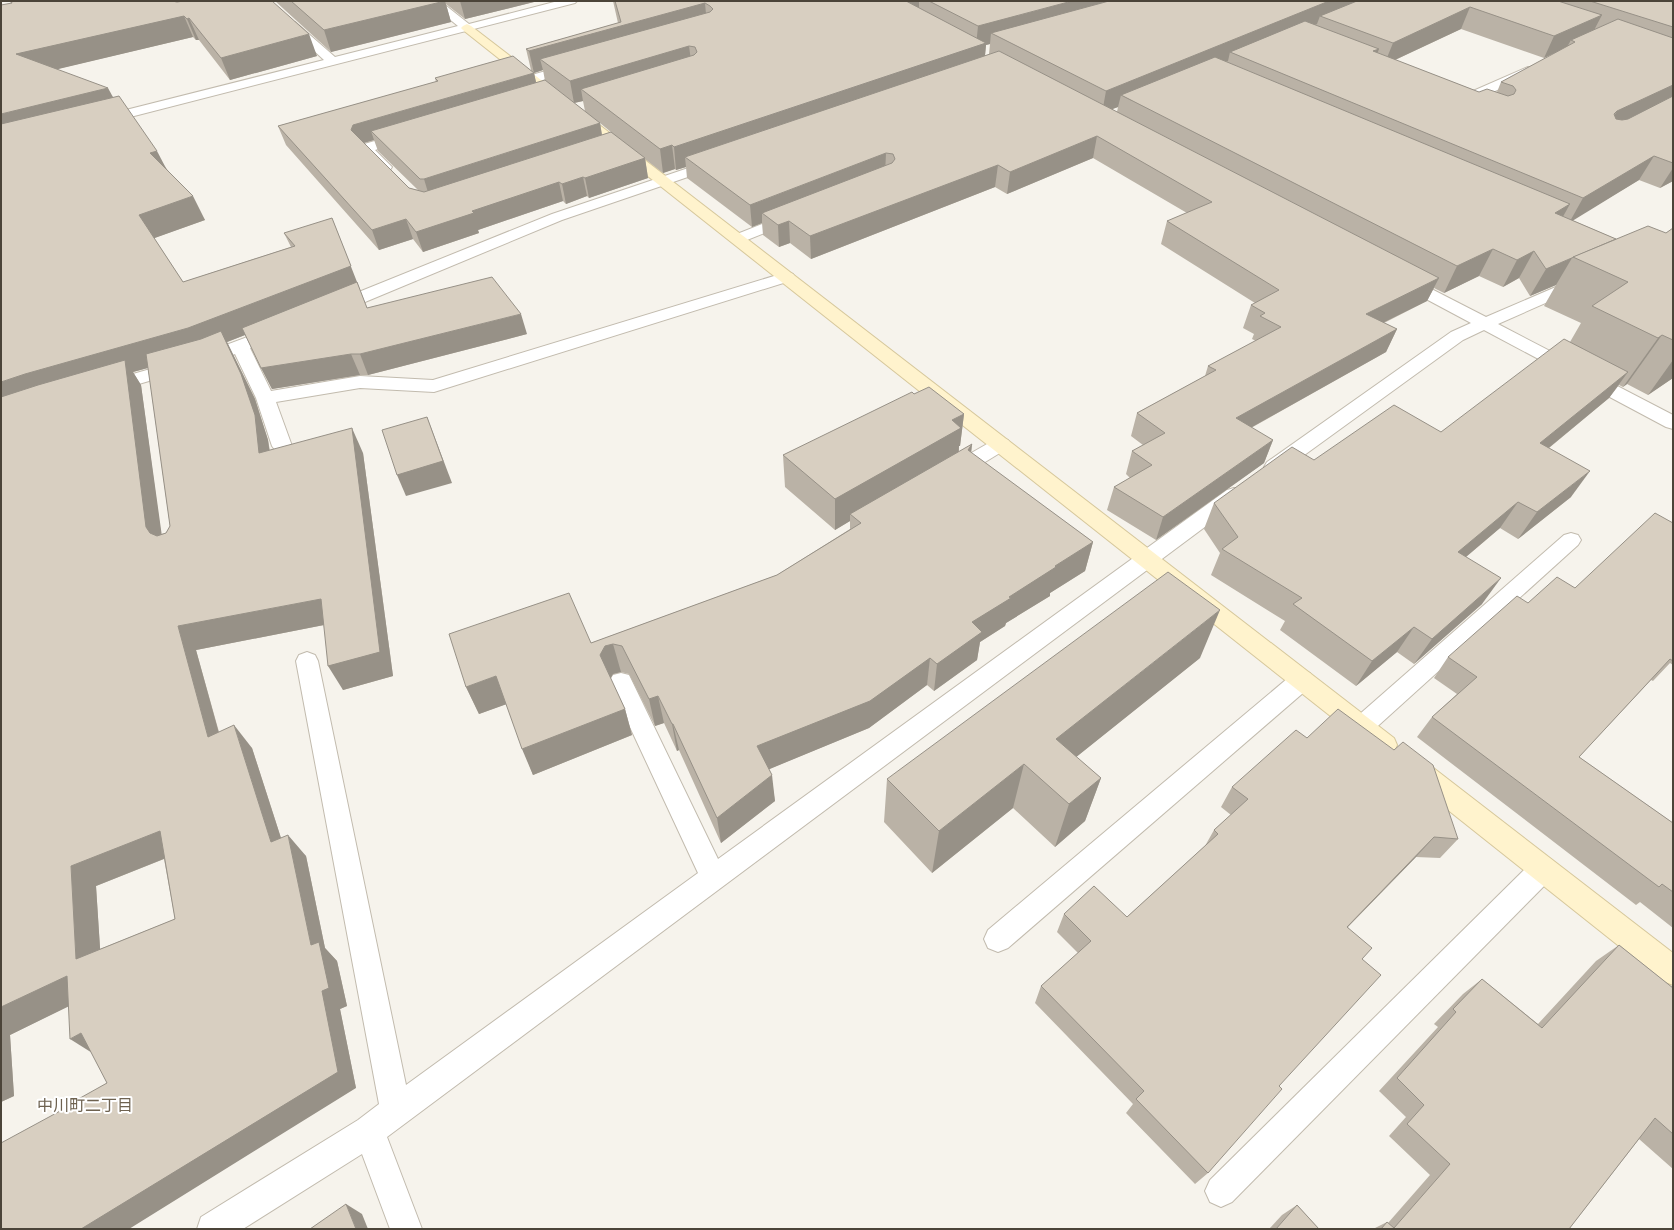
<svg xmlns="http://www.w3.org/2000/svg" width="1674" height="1230" font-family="Roboto,'Noto Sans JP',sans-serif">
<rect width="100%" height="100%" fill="#f6f3ec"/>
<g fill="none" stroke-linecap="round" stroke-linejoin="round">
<defs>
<g id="street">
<polygon points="427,1 440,1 469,24 558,1 577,1 575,3 103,124 98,123 96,120 98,117 324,60 287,26 285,24 287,22 295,22 335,57 458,26"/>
<polygon points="571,64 575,65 577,68 575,71 532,83 528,82 526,79 528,76"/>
<polygon points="1528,67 1532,68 1534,71 1532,74 1467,104 1457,104 1455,101 1457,98"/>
<polygon points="405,132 410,133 412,136 410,139 375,150 392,167 390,170 385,171 380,170 359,148 361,145"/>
<polygon points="715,159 720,160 722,163 720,166 562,220 341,312 335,313 329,312 327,308 329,304 552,214"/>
<polygon points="790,213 795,215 798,218 795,221 742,242 737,244 732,242 729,239 732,236"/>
<polygon points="787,272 793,274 795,277 793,280 434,392 360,388 276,402 292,446 289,450 282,452 275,450 272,446 256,398 235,354 214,362 108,393 102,391 99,387 102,383 202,354 277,326 283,327 286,331 283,335 250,348 271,391 360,376 433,380"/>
<polygon points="1404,276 1410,278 1486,317 1572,280 1578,278 1584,280 1586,283 1584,286 1498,324 1673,415 1673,429 1666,427 1484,330 1463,340 1281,472 1274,474 1267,472 1264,467 1267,462 1451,332 1471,323 1398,284 1396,281 1398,278"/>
<polygon points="1001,438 1008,440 1011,444 1008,448 959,478 952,480 945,478 942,473 945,468 994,440"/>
<polygon points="1234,488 1241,490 1244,495 1241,500 387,1137 422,1229 390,1229 362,1154 243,1229 197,1229 201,1217 358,1120 379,1104 296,661 299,655 307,652 315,655 318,661 406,1085 698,873 609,682 613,675 621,673 629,675 718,859 1227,490"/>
<polygon points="1571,533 1578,535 1581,540 1578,545 1369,734 1361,737 1353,734 1349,727 1353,720 1564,535"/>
<polygon points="1302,671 1310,673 1314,680 1310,687 1008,948 998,952 988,948 984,939 988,930 1294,673"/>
<polygon points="1543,857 1552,860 1556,869 1552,878 1232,1202 1221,1207 1210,1202 1205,1191 1210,1180 1534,860"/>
</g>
<g id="secondary">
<polygon points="467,24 471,26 1394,738 1397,745 1394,752 1385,755 1376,752 463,30 461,28 463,26"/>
<polygon points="1418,760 1427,763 1673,953 1673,985 1663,981 1409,779 1406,771 1409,763"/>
</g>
</defs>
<use href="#street" stroke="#c2bbae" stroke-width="2"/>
<use href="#secondary" stroke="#d6c79b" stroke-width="2"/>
<use href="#street" fill="#fff" fill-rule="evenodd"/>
<use href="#secondary" fill="#fff3cd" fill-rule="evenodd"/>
</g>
<g fill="#bab2a6" fill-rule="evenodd">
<path d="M 9,1 L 272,1 L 317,56 L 230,80 L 199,40 L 196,40 L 193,37 L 57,69 L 113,97 L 205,220 L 154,238 L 183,282 L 291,247 L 284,233 L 367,308 L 527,334 L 368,375 L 360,375 L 272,389 L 245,335 L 227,342 L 255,399 L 268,440 L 270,451 L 363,453 L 393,676 L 343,690 L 324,625 L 196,650 L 219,732 L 252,748 L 281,838 L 306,856 L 325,948 L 337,961 L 347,1006 L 340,1009 L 356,1088 L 73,1104 L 107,1083 L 68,1006 L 10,1035 L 14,1096 L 1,1102 L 11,3 ZM 148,368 L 170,526 L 166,533 L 161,534 L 141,385 L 133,372 ZM 164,859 L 175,919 L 100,949 L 96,886 Z"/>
<polygon points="275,1 538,1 465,19 446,4 451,22 331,52"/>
<path d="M 613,1 L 1673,1 L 1673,181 L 1660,188 L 1639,180 L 1572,220 L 1616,239 L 1666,233 L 1673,228 L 1673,378 L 1648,395 L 1627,384 L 1623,387 L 1619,385 L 1609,398 L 1549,448 L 1571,497 L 1518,539 L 1500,528 L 1466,557 L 1482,604 L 1414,664 L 1397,652 L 1356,686 L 1280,630 L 1285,621 L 1211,575 L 1220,553 L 1204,529 L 1214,503 L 1314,460 L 1441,432 L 1570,342 L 1581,323 L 1544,306 L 1556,285 L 1530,296 L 1519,278 L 1503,287 L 1479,276 L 1444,293 L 1434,288 L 1427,301 L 1384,323 L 1397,329 L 1386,352 L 1251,428 L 1273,440 L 1264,463 L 1156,540 L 1107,510 L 1114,487 L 1130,478 L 1126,474 L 1132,451 L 1143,445 L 1131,436 L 1137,413 L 1205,376 L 1208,366 L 1256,341 L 1252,339 L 1254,334 L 1243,328 L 1251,305 L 1255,303 L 1161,244 L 1167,221 L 1187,213 L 1093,158 L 1007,194 L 995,187 L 811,259 L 790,243 L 779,247 L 763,235 L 762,223 L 752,227 L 687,178 L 686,167 L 676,170 L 675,169 L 663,173 L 645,159 L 648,178 L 589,198 L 587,196 L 566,204 L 563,201 L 478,230 L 479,233 L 423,252 L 413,239 L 379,250 L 286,145 L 278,126 L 436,82 L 435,78 L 531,70 L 526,49 L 618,23 ZM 1461,29 L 1544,58 L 1559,51 L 1501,82 L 1497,92 L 1479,92 L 1395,60 ZM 990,44 L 989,54 L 985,56 L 986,45 ZM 543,70 L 545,81 L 536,83 L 534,73 ZM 583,101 L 585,111 L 574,103 ZM 1118,107 L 1117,112 L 1112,109 ZM 600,123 L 611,132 L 602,135 ZM 374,140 L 378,151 L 418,190 L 409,188 L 364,143 Z"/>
<polygon points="914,394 964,414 960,446 959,446 959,452 972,444 971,453 1093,542 1085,571 1050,593 1050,596 1006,623 1005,626 980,642 977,660 934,691 927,685 869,728 769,769 775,801 721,843 679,750 677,751 664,723 655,726 629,674 621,672 613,674 610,678 625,709 632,735 533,775 506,704 479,714 466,687 591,643 777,575 850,529 850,521 835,530 785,487 783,455"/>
<polygon points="1673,523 1673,665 1670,663 1653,681 1651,680 1579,757 1673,823 1673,928 1640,902 1636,905 1417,737 1432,717 1457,694 1434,678 1448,657 1528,603 1575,588"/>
<polygon points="1200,658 1076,757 1101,778 1085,821 1055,847 1013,808 932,873 884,822 887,779"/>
<polygon points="1307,738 1458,839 1440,858 1416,857 1348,927 1362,959 1279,1086 1208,1173 1195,1184 1126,1113 1133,1104 1035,1003 1041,986 1078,953 1057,932 1064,914 1127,917 1205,846 1214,830 1231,815 1221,807 1232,787"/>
<polygon points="1619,945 1673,988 1673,1169 1639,1139 1569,1229 1373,1229 1387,1222 1388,1223 1430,1175 1389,1136 1406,1117 1379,1091 1438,1027 1434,1024 1463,994 1482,979 1538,1024 1596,961"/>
<polygon points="1297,1205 1319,1229 1269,1229 1282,1215"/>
</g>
<g fill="#979187">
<polygon points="170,1 249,1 184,16 193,37 29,76 16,54"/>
<polygon points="445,1 451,22 331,52 324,30"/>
<polygon points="460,1 538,1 465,19"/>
<polygon points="906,1 919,1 919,7 905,10"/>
<polygon points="1072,1 1146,1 991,33 990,44 986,45 984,65 685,157 686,167 676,170 674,147 976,46 978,26"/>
<polygon points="1329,1 1373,1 1320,16 1317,24 1240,56 1230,52 1228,61 1132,101 1121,95 1118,107 1102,113 1106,91"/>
<polygon points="705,3 707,25 540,59 543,70 534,73 538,91 371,131 374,140 360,144 351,130 353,125 534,73 529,51"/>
<polygon points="1470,7 1461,29 1384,65 1393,43"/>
<polygon points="1602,15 1591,36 1575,42 1571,40 1567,47 1544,58 1554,36"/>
<polygon points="189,18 199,40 196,40 187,19"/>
<polygon points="309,34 317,56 230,80 221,58"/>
<polygon points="689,46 692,68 581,89 583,101 574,103 570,81"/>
<polygon points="1379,49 1371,71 1373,51"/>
<polygon points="1673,85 1673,102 1601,138 1617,111"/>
<polygon points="108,88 120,110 1,140 1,114"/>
<polygon points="600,123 603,142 430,199 424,179"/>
<polygon points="1097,136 1093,158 1007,194 1010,172"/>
<polygon points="672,145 675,169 663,173 660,149"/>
<polygon points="157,151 169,174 150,153"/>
<polygon points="886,153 885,175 762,213 762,223 752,227 750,205"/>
<polygon points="1654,156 1639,180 1569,223 1583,198"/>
<polygon points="645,158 648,178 589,198 585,178"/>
<polygon points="998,165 995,187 811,259 810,236"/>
<polygon points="1673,168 1673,181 1660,188"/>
<polygon points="583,177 587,196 566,204 562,184"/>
<polygon points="559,182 563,201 478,230 479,233 423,252 416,232 472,211"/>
<polygon points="193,196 205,220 152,239 139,215"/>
<polygon points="1570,204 1555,231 1555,213"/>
<polygon points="332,218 375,328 360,290 227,342 255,399 268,440 273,478 202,353 133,372 141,385 164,551 1,413 1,382 25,374 188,328"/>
<polygon points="406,219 413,239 379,250 372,230"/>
<polygon points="789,221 790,243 779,247 778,225"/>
<polygon points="1493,249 1479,276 1444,293 1457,266"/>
<polygon points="1534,251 1519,278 1503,287 1517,260"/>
<polygon points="1572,258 1556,285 1530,296 1546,269"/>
<polygon points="1439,278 1427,301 1356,336 1366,314"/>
<polygon points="521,314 527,334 368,375 360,354"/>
<polygon points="1397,329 1386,352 1227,441 1236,418"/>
<polygon points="1662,335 1627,384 1623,387 1658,338"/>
<polygon points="351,354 360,375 272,389 261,368"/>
<polygon points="1673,360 1673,378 1648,395"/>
<polygon points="1628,372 1609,398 1522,470 1540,443"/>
<polygon points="964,414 960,446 959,446 958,459 850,514 850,521 835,530 835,499 952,420"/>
<polygon points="427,417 452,483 406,496 397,475"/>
<polygon points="352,428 363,453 393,676 343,690 328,666"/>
<polygon points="1273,440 1264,463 1156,540 1163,517"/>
<polygon points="972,444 969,473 968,450"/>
<polygon points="1590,471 1571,497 1518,539 1537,512"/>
<polygon points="1518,502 1500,528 1441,578 1458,552"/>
<polygon points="1093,542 1085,571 1050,593 1050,596 1006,623 1005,626 980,642 977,660 934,691 937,664 972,622 1055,566"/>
<polygon points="1501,578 1482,604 1414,664 1432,639"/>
<polygon points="321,599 334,623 196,650 226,759 208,737 178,626"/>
<polygon points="1220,610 1200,658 1045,782 1056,739"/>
<polygon points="1414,627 1397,652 1356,686 1372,661"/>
<polygon points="613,644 621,672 613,674 608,683 600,655 605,646"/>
<polygon points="930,658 927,685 869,728 760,773 757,746"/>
<polygon points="496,676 507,704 479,714 466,687"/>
<polygon points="658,696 664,723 655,726 649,699"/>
<polygon points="625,709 632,735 533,775 522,749"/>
<polygon points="672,724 673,724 679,750 677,751"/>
<polygon points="234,725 252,748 289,863 271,842"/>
<polygon points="1024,764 1013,808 932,873 939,831"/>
<polygon points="772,775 775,801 721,843 717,818"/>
<polygon points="1101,778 1085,821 1055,847 1069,804"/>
<polygon points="160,831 181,852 96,886 102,978 76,959 71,866"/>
<polygon points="288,835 306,856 325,948 337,961 347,1006 340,1009 356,1088 129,1229 81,1229 311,945"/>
<polygon points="1434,837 1416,857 1331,944 1347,927"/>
<polygon points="67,976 94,994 10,1035 14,1096 1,1102 1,1007"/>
<polygon points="81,1033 97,1056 70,1039"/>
<polygon points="346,1204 362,1214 368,1229 356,1229"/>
</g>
<g fill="#d8cfc1" stroke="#979187" fill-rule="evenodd">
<polygon points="11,1 172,1 177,2 184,1 272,1 309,34 221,58 189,18 187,19 184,16 16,54 108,88 1,114 1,5 12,3"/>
<polygon points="291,1 445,1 324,30"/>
<polygon points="615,1 906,1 986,43 674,147 672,145 660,149 581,89 694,55 697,52 695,47 689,46 570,81 540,59 710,12 713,9 710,6 705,3 529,51 526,49 621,22"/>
<polygon points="929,1 1072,1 978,26"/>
<polygon points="1109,1 1329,1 1106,91 991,33"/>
<polygon points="1357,1 1558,1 1602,15 1554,36 1470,7 1393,43 1320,16"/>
<polygon points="1590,1 1673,1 1673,27"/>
<polygon points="1618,19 1673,38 1673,85 1617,111 1614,114 1616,119 1622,120 1628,119 1673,96 1673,163 1654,156 1583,198 1230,52 1305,21 1379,49 1373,51 1479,92 1487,89 1508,96 1514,94 1516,90 1513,86 1501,82 1575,42 1571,40"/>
<polygon points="999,51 1439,278 1366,314 1397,329 1236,418 1273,440 1163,517 1114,487 1152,465 1132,451 1165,433 1137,413 1216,370 1208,366 1281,327 1260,316 1265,313 1251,305 1279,290 1167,221 1212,202 1097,136 1010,172 998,165 810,236 789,221 778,225 762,213 892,163 895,159 893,154 886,153 750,205 685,157"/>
<polygon points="513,56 534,73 353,125 351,130 409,188 424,192 611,132 645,158 585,178 583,177 562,184 559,182 472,211 474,213 416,232 406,219 372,230 278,126 438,81 435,78"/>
<polygon points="1215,57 1570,204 1555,213 1616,239 1546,269 1534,251 1517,260 1493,249 1457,266 1121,95"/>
<polygon points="545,80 600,123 424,179 420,179 371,131"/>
<polygon points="119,96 157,151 150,153 193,196 139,215 183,282 295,246 284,233 332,218 351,266 188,328 25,374 1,382 1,124"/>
<polygon points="1648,226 1666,233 1673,228 1673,340 1662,335 1658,338 1592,306 1628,282 1573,257"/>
<polygon points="492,277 521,314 360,354 351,354 261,368 242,328 357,282 367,308"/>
<path d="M 221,331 L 241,374 L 255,415 L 259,453 L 352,428 L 380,652 L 328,666 L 321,599 L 178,626 L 208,737 L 234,725 L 271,842 L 288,835 L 311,945 L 319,942 L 329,988 L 322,991 L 338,1072 L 81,1229 L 1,1229 L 1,1143 L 73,1104 L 73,1102 L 107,1083 L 81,1033 L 70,1039 L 67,976 L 1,1007 L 1,397 L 38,385 L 125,360 L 146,527 L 150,533 L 157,536 L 166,533 L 170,526 L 146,354 L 201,339 ZM 160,831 L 175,919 L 76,959 L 71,866 Z"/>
<polygon points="1564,339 1628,372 1540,443 1590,471 1537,512 1518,502 1458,552 1501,578 1432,639 1414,627 1372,661 1293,604 1302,598 1222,549 1238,537 1214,503 1292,447 1314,460 1394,405 1441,432"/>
<polygon points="929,387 964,414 952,420 961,428 835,499 783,455 912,392 914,394"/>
<polygon points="427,417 443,461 397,475 382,430"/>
<polygon points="972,444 968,450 1093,542 1055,566 1056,567 1009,597 1011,598 972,622 982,632 937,664 930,658 870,701 757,746 772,775 717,818 673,724 672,724 658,696 649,699 622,646 613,644 605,646 600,655 625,709 522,749 496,676 466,687 449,634 569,593 591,643 777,575 861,523 850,514"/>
<polygon points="1655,513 1673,523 1673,661 1670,659 1579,757 1673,823 1673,892 1662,884 1659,887 1432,717 1477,677 1448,657 1517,596 1528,603 1557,577 1575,588"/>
<polygon points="1168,572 1220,610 1056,739 1101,778 1069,804 1024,764 939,831 887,779"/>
<polygon points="1338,709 1394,750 1403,742 1433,765 1458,839 1434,837 1347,927 1372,948 1362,959 1381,975 1279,1086 1282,1089 1208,1173 1136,1099 1144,1091 1041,986 1091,941 1064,914 1094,886 1127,917 1218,834 1214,830 1248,799 1232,787 1296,730 1307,738"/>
<polygon points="1619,945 1673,988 1673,1134 1655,1118 1569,1229 1381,1229 1387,1222 1394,1228 1450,1164 1407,1124 1424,1105 1397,1078 1456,1012 1453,1009 1482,979 1542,1028"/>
<polygon points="346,1204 356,1229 310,1229"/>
<polygon points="1297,1205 1319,1229 1276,1229"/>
</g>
<g text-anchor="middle" stroke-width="4" stroke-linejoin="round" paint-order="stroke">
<g font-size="16" fill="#6e6250" stroke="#fff">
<text x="85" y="1111">中川町二丁目</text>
</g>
</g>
<rect width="1674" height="1230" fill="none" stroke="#4b4439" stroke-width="4"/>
</svg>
